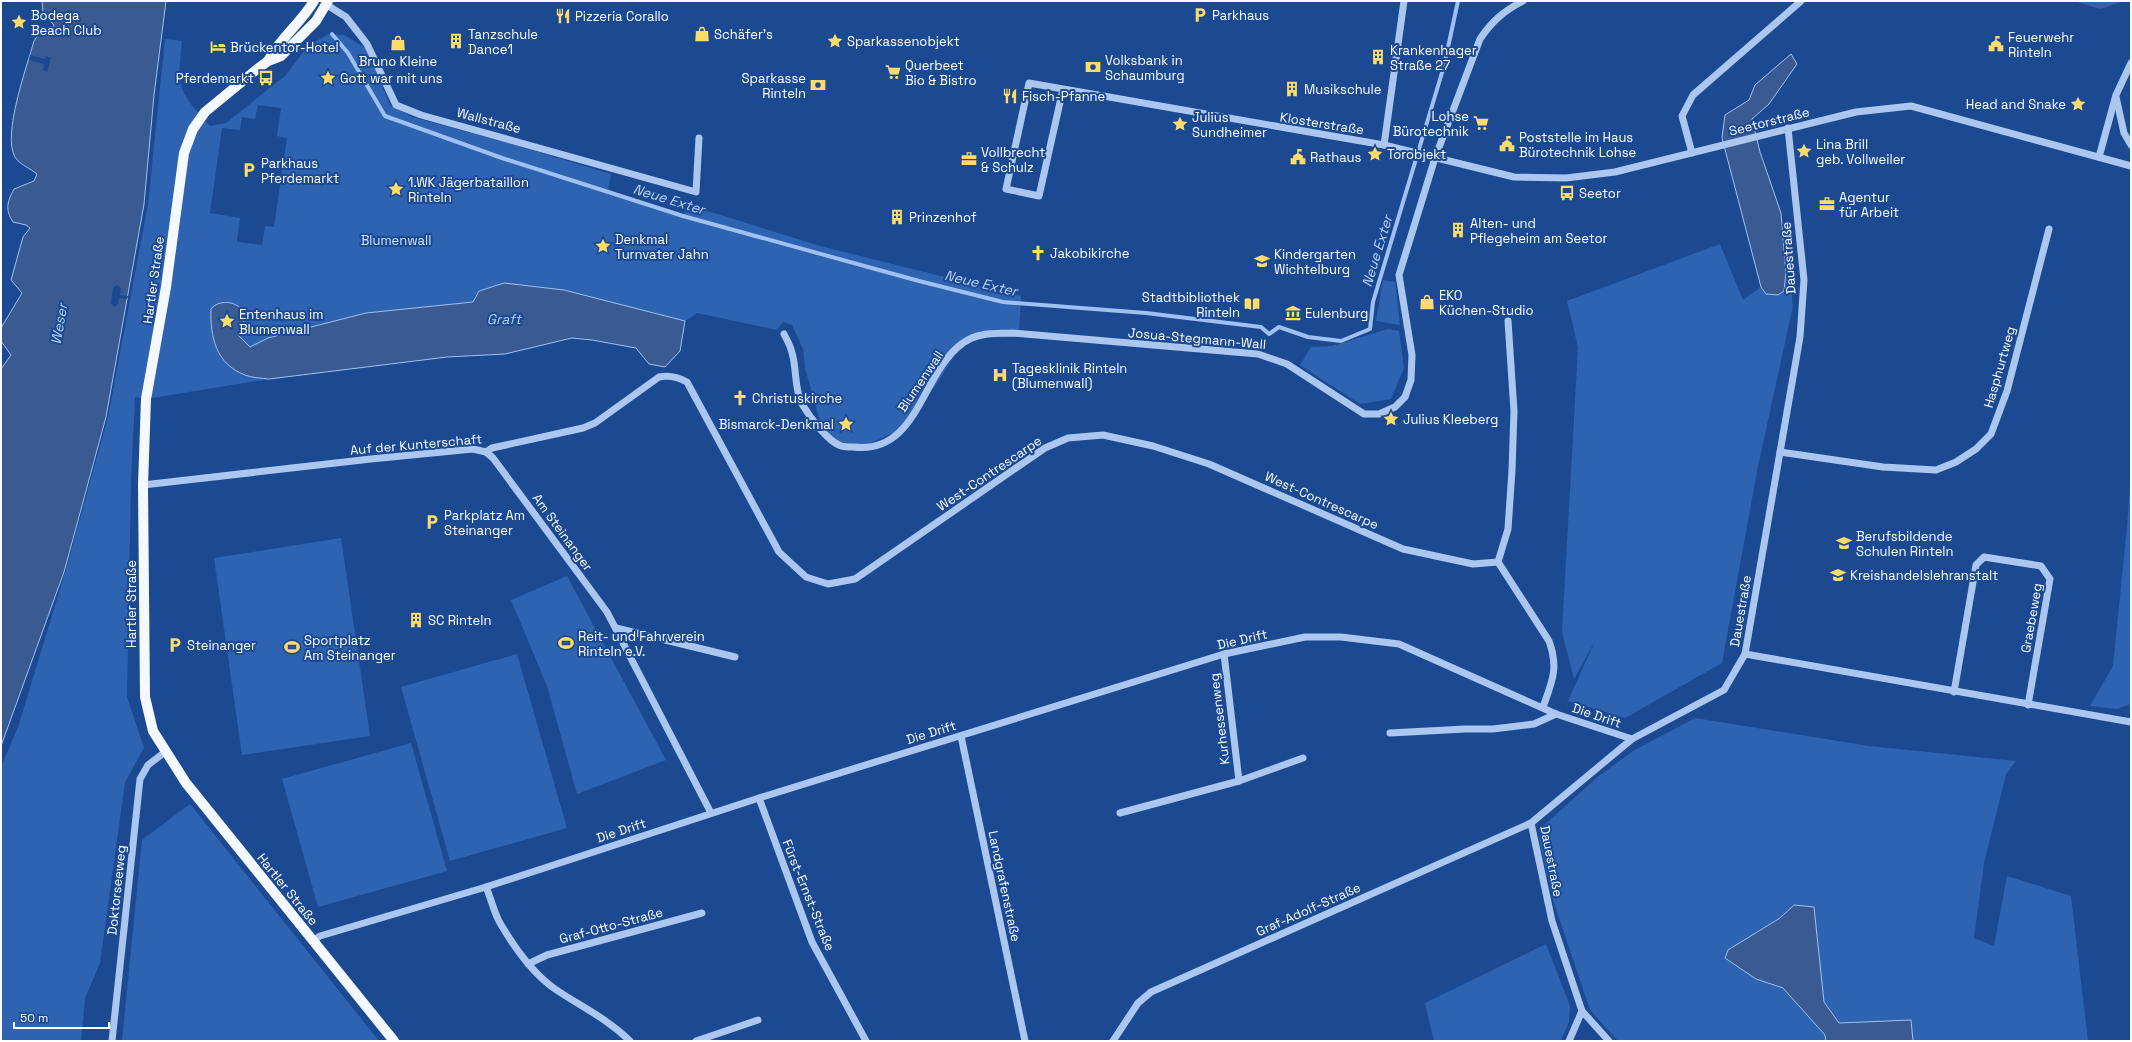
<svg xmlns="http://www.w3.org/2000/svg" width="2132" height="1042" font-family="'Space Grotesk',sans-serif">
<rect width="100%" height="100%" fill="#1b4a93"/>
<g fill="#2e63b1" fill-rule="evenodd">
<polygon points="2074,1 2124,1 2100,9"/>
<path d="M 328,34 L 344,35 L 367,49 L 390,105 L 412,117 L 501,141 L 611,174 L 608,190 L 684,214 L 688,205 L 820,246 L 1021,296 L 1019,334 L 978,334 L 962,343 L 936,385 L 896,432 L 859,448 L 837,443 L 821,425 L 805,368 L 803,349 L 792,325 L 783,322 L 777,330 L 697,313 L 685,321 L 680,351 L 665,367 L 649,364 L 636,348 L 592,340 L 572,338 L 505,354 L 447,357 L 269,379 L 146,399 L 135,397 L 131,481 L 127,697 L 144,748 L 125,782 L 100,963 L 85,998 L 81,1041 L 1,1041 L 1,767 L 18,727 L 65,573 L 108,417 L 148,204 L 165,39 L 182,41 C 177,90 177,89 210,126 L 226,123 L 286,75 L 307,47 ZM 258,105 L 281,108 L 277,136 L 287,138 L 274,227 L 265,226 L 262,245 L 237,242 L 240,218 L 210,213 L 222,128 L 240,130 L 242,117 L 255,119 Z"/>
<polygon points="1720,244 1743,300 1761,287 1766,294 1784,291 1785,277 1790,277 1793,306 1758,466 1722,663 1625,718 1568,701 1595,641 1574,679 1562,632 1578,347 1567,301"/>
<polygon points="1383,280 1395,282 1400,325 1376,321"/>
<polygon points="1388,329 1399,331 1404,368 1391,399 1360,404 1300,365 1311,347 1332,346"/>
<polygon points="2131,469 2131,704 2117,709 2090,706 2113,666 2127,527"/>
<polygon points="341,538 370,736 242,755 214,558"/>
<polygon points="567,576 666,760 577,794 547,686 511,600"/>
<polygon points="517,654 567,828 450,861 401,687"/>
<polygon points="1695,718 1869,746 2016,761 2006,774 1984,863 1974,938 1994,946 2007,876 2071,896 2088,1041 1618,1041 1590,1010 1553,900 1539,839 1543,826 1600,775 1633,751"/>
<polygon points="411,743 447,871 318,907 282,779"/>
<polygon points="190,804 379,1041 122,1041 142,840"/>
<polygon points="1546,944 1570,1006 1569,1021 1561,1041 1434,1041 1425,1003"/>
</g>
<g fill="#3a5b91" stroke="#9fc1f1">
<path d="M 42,1 L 166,1 L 154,95 L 144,204 L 106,417 L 64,572 L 1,746 L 1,369 L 11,355 L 1,341 L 1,328 L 22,293 L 11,280 L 23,237 L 30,228 L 26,225 L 13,222 C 5,210 7,202 14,189 L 34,181 L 37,174 C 30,168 20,165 15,157 C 2,135 27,66 34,41 L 38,35 L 51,30 L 54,25 L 43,13 Z"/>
<polygon points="1791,54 1797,64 1769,104 1752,119 1760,152 1781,213 1786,273 1784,291 1778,295 1766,294 1761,287 1722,138 1725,115 1749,100 1755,85"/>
<path d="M 504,283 L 564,290 L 685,321 L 680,351 L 665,367 L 649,364 L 636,348 L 592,340 L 572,338 L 505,354 L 447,357 L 269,379 C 262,378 252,378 245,375 C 216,364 210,337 211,309 C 219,298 243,301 244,317 C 245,322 240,330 238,335 L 250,347 L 268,338 L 366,313 L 473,302 L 479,291 Z"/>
<polygon points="1794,905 1814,907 1824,1002 1839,1023 1911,1020 1913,1041 1826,1041 1825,1035 1783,988 1756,979 1725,958 1728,950 1780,918"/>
</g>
<g fill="#1b4a93">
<polygon points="30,55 45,59 46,56 51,58 47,72 43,70 44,64 29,60"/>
<polygon points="117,285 121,288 120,295 128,296 127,299 119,298 118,304 114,307 111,303 113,288"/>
</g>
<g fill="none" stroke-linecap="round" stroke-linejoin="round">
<polyline stroke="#9fc1f1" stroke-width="4" points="332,34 348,53 385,116 502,158 683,216 919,281 1003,302 1146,313 1261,327 1269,334 1279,327 1308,337 1341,341 1370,329 1373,302 1444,66 1458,1"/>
<g stroke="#acc7ef" stroke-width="7">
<polyline points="327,5 346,17 367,44 396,105 421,115 696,192 699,138"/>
<polyline points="1063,89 1039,196 1006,189 1029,83 1384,145 1514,177 1566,178 1615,172 1856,112 1911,106 2131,166"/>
<polyline points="2116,97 2124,133 2131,145"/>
<polyline points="1384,145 1404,1"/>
<polyline points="1692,153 1682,116 1693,95 1801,1"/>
<polyline points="2099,157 2116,95 2131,63"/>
<path d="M 784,334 C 787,340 791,347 792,353 C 797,369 794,389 802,404 C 809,416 827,441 841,446 C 844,447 849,447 853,447 C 919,455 921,372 963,343 C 978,332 994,334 1012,333 L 1258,354 L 1287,364 L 1364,414 L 1379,414 L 1395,407 L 1405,397 L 1411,380 L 1412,355 L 1399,275 L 1435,158 L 1480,39 C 1492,21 1504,11 1523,1"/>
<polyline points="486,452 493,458 607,612 711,813"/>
<polyline points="1780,452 1883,467 1936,470 1956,462 1976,449 1991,434 2007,391 2049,229"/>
<path d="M 143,485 L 371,459 L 473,449 L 486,452 L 492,448 L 583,428 L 595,423 L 659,377 C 669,375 678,377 687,382 L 779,552 L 806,577 L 828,584 L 855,579 L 1045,448 L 1068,438 L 1103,435 L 1153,446 L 1209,464 L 1403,549 L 1473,564 L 1498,562"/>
<polyline points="1498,562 1508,529 1512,470 1514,411 1508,321"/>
<path d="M 1498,562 L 1549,641 C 1559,668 1552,682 1543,707"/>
<polyline points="616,628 735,657"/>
<polyline points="1745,654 2131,722"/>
<polyline points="1954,692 1976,565 1984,557 2041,566 2050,579 2028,705"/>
<polyline points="1390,733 1465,729 1493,729 1534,724 1556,714"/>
<polyline points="961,736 1025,1041"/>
<polyline points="1239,781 1303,758"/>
<polyline points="759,798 812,942 866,1041"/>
<polyline points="1120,813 1239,781 1224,654"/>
<path d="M 486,887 C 491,898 494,913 500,923 C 514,947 532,973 555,989 C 580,1006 608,1019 630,1041"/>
<polyline points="313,941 320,936 486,887 759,798 1224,654 1305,637 1341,637 1399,644 1556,714 1632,739"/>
<polyline points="528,964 547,955 702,913"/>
<polyline points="1582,1011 1609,1041"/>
<polyline points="112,1041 140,779 148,765 165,752"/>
<polyline points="696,1041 758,1020"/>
<polyline points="1113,1041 1138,1003 1151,992 1531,823"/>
<polyline points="1569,1041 1582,1011 1552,921 1531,823 1632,739 1724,690 1745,654 1800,337 1804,280 1788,128"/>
</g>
<g stroke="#f4f8ff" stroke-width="10">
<polyline points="328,1 316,21 281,56 268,61 256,70 205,112 193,129 184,153 166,287 146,399 143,485 145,697 153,731 186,783 394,1041"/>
<path d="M 268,61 C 280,38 301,23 314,1"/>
</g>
</g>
<defs>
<symbol id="parking-bare" viewBox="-9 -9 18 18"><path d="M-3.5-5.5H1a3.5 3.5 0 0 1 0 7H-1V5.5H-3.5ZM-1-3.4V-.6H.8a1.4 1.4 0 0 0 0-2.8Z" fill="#ffdb6a" stroke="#1b4a93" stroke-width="2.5" paint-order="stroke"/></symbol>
<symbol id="restaurant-bare" viewBox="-9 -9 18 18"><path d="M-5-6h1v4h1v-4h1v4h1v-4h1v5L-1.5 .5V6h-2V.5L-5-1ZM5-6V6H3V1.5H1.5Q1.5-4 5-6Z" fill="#ffdb6a" stroke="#1b4a93" stroke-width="2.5" paint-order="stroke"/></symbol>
<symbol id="sight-bare" viewBox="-9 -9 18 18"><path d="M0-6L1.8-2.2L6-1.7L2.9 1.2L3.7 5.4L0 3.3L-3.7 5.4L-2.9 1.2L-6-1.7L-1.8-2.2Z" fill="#ffdb6a" stroke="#1b4a93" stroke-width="2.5" paint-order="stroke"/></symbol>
<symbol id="shop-bare" viewBox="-9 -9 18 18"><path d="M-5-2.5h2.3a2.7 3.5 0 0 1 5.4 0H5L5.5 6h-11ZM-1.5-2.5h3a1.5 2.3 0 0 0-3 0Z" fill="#ffdb6a" stroke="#1b4a93" stroke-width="2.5" paint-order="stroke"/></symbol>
<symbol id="building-bare" viewBox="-9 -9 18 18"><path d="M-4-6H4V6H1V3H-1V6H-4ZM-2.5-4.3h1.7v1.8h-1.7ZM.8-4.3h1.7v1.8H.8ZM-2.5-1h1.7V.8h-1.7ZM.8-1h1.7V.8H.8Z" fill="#ffdb6a" stroke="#1b4a93" stroke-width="2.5" paint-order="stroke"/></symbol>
<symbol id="civic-bare" viewBox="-9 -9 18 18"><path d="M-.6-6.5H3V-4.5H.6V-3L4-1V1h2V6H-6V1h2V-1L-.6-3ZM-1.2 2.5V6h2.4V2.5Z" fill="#ffdb6a" stroke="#1b4a93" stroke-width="2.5" paint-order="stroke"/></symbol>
<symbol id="hotel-bare" viewBox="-9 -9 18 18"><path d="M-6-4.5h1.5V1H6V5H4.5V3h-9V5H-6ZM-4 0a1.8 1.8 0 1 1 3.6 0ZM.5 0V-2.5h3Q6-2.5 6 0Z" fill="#ffdb6a" stroke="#1b4a93" stroke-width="2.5" paint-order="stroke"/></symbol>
<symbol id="bank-bare" viewBox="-9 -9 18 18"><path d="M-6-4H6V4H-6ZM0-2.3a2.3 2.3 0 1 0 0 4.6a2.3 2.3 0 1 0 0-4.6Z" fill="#ffdb6a" stroke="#1b4a93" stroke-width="2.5" paint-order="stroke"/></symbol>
<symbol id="supermarket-bare" viewBox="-9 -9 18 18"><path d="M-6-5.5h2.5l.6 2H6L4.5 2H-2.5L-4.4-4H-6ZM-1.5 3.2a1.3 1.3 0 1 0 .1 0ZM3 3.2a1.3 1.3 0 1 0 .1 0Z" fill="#ffdb6a" stroke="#1b4a93" stroke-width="2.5" paint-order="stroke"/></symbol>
<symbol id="bus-bare" viewBox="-9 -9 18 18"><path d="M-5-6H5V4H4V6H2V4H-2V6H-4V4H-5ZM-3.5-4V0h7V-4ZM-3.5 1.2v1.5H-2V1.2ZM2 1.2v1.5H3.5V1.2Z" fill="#ffdb6a" stroke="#1b4a93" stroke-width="2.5" paint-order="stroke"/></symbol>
<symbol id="office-bare" viewBox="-9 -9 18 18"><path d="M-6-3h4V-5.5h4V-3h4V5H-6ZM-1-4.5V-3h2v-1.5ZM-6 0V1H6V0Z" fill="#ffdb6a" stroke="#1b4a93" stroke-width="2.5" paint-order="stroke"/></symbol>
<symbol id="church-bare" viewBox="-9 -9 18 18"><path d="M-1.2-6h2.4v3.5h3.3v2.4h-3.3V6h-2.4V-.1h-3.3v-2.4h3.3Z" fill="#ffdb6a" stroke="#1b4a93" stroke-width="2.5" paint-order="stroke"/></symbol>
<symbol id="school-bare" viewBox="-9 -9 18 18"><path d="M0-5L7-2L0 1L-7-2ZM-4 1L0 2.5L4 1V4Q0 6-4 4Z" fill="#ffdb6a" stroke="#1b4a93" stroke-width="2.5" paint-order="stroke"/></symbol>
<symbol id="library-bare" viewBox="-9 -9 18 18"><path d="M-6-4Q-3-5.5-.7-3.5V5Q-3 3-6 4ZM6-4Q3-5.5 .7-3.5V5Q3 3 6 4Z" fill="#ffdb6a" stroke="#1b4a93" stroke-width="2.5" paint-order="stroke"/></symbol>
<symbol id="museum-bare" viewBox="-9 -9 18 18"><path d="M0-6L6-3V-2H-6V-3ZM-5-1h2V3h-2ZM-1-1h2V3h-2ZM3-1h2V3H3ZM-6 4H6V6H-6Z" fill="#ffdb6a" stroke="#1b4a93" stroke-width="2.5" paint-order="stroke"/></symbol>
<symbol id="hospital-bare" viewBox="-9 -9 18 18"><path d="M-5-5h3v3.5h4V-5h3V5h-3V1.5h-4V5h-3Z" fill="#ffdb6a" stroke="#1b4a93" stroke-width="2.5" paint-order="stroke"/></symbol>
<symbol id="stadium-bare" viewBox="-9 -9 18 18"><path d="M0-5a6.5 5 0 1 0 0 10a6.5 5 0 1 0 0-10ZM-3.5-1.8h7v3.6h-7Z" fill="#ffdb6a" stroke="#1b4a93" stroke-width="2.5" paint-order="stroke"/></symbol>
</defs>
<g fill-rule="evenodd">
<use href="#parking-bare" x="1189" y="4" width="22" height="22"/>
<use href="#restaurant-bare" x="552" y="5" width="22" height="22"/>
<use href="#sight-bare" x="8" y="11" width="22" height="22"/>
<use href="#shop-bare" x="691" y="23" width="22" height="22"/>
<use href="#building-bare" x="445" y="30" width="22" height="22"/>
<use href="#sight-bare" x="824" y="30" width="22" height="22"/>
<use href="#shop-bare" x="387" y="32" width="22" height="22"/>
<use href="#civic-bare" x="1985" y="33" width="22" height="22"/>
<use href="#hotel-bare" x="207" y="36" width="22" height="22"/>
<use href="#building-bare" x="1367" y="46" width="22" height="22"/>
<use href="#bank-bare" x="1082" y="56" width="22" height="22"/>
<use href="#supermarket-bare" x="882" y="61" width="22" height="22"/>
<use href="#bus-bare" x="255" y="67" width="22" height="22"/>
<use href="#sight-bare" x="317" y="67" width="22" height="22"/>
<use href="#bank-bare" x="807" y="74" width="22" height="22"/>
<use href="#building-bare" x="1281" y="78" width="22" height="22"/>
<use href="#restaurant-bare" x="999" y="85" width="22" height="22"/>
<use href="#sight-bare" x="2067" y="93" width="22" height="22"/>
<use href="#supermarket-bare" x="1470" y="112" width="22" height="22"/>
<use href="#sight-bare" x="1169" y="113" width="22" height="22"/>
<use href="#civic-bare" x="1496" y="133" width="22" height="22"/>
<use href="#sight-bare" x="1793" y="140" width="22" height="22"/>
<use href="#sight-bare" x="1364" y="143" width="22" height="22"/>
<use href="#civic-bare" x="1287" y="146" width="22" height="22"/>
<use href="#office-bare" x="958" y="148" width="22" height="22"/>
<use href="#parking-bare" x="238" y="159" width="22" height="22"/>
<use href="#sight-bare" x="385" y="178" width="22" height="22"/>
<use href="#bus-bare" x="1556" y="182" width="22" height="22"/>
<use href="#office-bare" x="1816" y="193" width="22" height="22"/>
<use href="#building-bare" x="886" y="206" width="22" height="22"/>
<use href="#building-bare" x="1447" y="219" width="22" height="22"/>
<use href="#sight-bare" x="592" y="235" width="22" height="22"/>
<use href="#church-bare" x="1027" y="242" width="22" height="22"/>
<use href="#school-bare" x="1251" y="250" width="22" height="22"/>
<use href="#shop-bare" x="1416" y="291" width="22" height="22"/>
<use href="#library-bare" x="1241" y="293" width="22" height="22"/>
<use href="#museum-bare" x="1282" y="302" width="22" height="22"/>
<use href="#sight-bare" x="216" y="310" width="22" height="22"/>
<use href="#hospital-bare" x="989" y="364" width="22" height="22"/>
<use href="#church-bare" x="729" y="387" width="22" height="22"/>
<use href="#sight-bare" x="1380" y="408" width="22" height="22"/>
<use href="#sight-bare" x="835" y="413" width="22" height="22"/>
<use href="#parking-bare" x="421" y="511" width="22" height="22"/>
<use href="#school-bare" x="1833" y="532" width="22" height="22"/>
<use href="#school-bare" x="1827" y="564" width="22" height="22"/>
<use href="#building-bare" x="405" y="609" width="22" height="22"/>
<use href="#stadium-bare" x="555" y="632" width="22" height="22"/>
<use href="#parking-bare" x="164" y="634" width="22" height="22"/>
<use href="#stadium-bare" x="281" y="636" width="22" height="22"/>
</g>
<g text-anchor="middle" stroke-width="4" stroke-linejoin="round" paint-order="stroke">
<g font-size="13" fill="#fff" stroke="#1b4a93" text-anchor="start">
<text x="31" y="20">Bodega<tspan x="31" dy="15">Beach Club</tspan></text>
<text x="1212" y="20">Parkhaus</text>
<text x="575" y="21">Pizzeria Corallo</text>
<text x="468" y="39">Tanzschule<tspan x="468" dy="15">Dance1</tspan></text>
<text x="714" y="39">Schäfer's</text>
<text x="2008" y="42">Feuerwehr<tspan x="2008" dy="15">Rinteln</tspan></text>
<text x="847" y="46">Sparkassenobjekt</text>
<text x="230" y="52">Brückentor-Hotel</text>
<text x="1390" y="55">Krankenhager<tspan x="1390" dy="15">Straße 27</tspan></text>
<text x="1105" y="65">Volksbank in<tspan x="1105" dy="15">Schaumburg</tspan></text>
<text x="398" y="66" text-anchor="middle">Bruno Kleine</text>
<text x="905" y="70">Querbeet<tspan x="905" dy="15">Bio &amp; Bistro</tspan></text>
<text x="254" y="83" text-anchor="end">Pferdemarkt</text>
<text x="340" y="83">Gott war mit uns</text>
<text x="806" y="83" text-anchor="end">Sparkasse<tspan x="806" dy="15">Rinteln</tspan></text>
<text x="1304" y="94">Musikschule</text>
<text x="1022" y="101">Fisch-Pfanne</text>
<text x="2066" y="109" text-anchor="end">Head and Snake</text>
<text x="1469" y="121" text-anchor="end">Lohse<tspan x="1469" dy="15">Bürotechnik</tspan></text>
<text x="1192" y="122">Julius<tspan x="1192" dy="15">Sundheimer</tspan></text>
<text x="1519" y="142">Poststelle im Haus<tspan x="1519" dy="15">Bürotechnik Lohse</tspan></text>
<text x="1816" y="149">Lina Brill<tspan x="1816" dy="15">geb. Vollweiler</tspan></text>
<text x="981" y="157">Vollbrecht<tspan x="981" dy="15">&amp; Schulz</tspan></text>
<text x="1387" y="159">Torobjekt</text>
<text x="1310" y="162">Rathaus</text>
<text x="261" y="168">Parkhaus<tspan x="261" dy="15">Pferdemarkt</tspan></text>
<text x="408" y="187">1.WK Jägerbataillon<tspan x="408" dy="15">Rinteln</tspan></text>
<text x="1579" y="198">Seetor</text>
<text x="1839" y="202">Agentur<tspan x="1839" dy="15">für Arbeit</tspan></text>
<text x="909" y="222">Prinzenhof</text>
<text x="1470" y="228">Alten- und<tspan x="1470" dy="15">Pflegeheim am Seetor</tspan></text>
<text x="615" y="244">Denkmal<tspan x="615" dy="15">Turnvater Jahn</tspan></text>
<text x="1050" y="258">Jakobikirche</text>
<text x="1274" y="259">Kindergarten<tspan x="1274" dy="15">Wichtelburg</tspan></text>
<text x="1439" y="300">EKO<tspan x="1439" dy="15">Küchen-Studio</tspan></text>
<text x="1240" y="302" text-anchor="end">Stadtbibliothek<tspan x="1240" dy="15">Rinteln</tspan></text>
<text x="1305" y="318">Eulenburg</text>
<text x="239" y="319">Entenhaus im<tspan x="239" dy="15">Blumenwall</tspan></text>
<text x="1012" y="373">Tagesklinik Rinteln<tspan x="1012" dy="15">(Blumenwall)</tspan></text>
<text x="752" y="403">Christuskirche</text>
<text x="1403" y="424">Julius Kleeberg</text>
<text x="834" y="429" text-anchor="end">Bismarck-Denkmal</text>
<text x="444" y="520">Parkplatz Am<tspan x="444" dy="15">Steinanger</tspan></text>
<text x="1856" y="541">Berufsbildende<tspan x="1856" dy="15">Schulen Rinteln</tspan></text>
<text x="1850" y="580">Kreishandelslehranstalt</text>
<text x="428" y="625">SC Rinteln</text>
<text x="578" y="641">Reit- und Fahrverein<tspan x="578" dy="15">Rinteln e.V.</tspan></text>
<text x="304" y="645">Sportplatz<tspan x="304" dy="15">Am Steinanger</tspan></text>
<text x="187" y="650">Steinanger</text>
</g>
<g font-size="13" fill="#fff" stroke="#1b4a93">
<text transform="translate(489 120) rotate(15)" y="5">Wallstraße</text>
<text transform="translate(1769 121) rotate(-14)" y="5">Seetorstraße</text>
<text transform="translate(1322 123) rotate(9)" y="5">Klosterstraße</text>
<text transform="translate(1788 258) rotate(-94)" y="5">Dauestraße</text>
<text transform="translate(153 280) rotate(-82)" y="5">Hartler Straße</text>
<text transform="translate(1197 338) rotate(5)" y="5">Josua-Stegmann-Wall</text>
<text transform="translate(1999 367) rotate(-74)" y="5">Hasphurtweg</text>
<text transform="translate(920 381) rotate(-56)" y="5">Blumenwall</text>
<text transform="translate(416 444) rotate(-5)" y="5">Auf der Kunterschaft</text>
<text transform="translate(989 473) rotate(-34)" y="5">West-Contrescarpe</text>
<text transform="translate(1322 500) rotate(24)" y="5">West-Contrescarpe</text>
<text transform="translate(563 532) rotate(54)" y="5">Am Steinanger</text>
<text transform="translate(131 604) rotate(-90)" y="5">Hartler Straße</text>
<text transform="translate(1740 611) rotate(-80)" y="5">Dauestraße</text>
<text transform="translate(2031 618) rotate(-80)" y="5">Graebeweg</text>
<text transform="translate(1242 639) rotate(-13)" y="5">Die Drift</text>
<text transform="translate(1597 715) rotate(19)" y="5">Die Drift</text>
<text transform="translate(1219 719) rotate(-97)" y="5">Kurhessenweg</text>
<text transform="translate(931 732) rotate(-17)" y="5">Die Drift</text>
<text transform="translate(621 830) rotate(-18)" y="5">Die Drift</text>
<text transform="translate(1552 861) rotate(79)" y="5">Dauestraße</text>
<text transform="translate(1005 886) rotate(78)" y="5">Landgrafenstraße</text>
<text transform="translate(288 889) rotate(51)" y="5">Hartler Straße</text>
<text transform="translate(116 890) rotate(-84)" y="5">Doktorseeweg</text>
<text transform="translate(809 895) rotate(68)" y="5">Fürst-Ernst-Straße</text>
<text transform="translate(1308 909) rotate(-24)" y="5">Graf-Adolf-Straße</text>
<text transform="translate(611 925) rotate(-15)" y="5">Graf-Otto-Straße</text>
</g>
<g font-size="13" fill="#d2e3fb" stroke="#1b4a93">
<text x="396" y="245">Blumenwall</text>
</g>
<g font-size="14" font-style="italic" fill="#b8d1f6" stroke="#1b4a93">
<text transform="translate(669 199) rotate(17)" y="5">Neue Exter</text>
<text transform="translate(1377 251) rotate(-73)" y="5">Neue Exter</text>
<text transform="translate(981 283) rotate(13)" y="5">Neue Exter</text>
<text x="504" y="324">Graft</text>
<text transform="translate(59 324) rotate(-80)" y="5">Weser</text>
</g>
</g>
<rect width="2132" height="1042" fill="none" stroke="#ffffff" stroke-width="4"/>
<path d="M14 1022v6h95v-6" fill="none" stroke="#ffffff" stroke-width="2"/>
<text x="20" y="1022" font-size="12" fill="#ffffff" stroke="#1b4a93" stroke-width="3" paint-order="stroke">50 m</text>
</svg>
